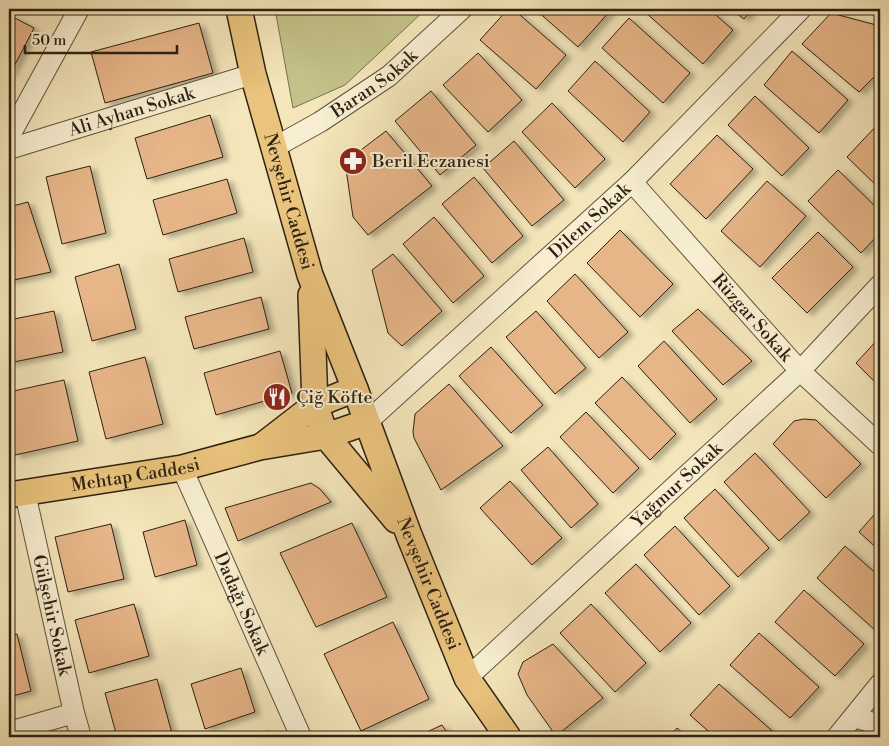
<svg xmlns="http://www.w3.org/2000/svg" width="889" height="746" font-family="'Libre Bodoni',serif">
<defs>
<filter id="shadow"><feDropShadow dx="5.5" dy="3" stdDeviation="2.5" flood-color="#0004"/></filter>
</defs>
<rect width="100%" height="100%" fill="#f4e6ba"/>
<filter id="stains"><feTurbulence type="fractalNoise" baseFrequency=".004" numOctaves="4"/><feColorMatrix values="0 0 0 0 .2 0 0 0 0 .09 0 0 0 0 .02 0 0 0 .5 -.17"/></filter>
<radialGradient id="worn" r=".72"><stop offset=".6" stop-color="#630" stop-opacity="0"/><stop offset="1" stop-color="#630" stop-opacity=".3"/></radialGradient>
<polygon fill="#c4c28a" stroke="#79724e" points="275,9 426,9 345,85 293,108"/>
<g fill="#e6b588" stroke="#2e2112" filter="url(#shadow)">
<polygon points="508,9 513,9 566,55 536,89 480,40"/>
<polygon points="535,9 610,9 611,10 578,47"/>
<polygon points="646,9 709,9 733,30 703,64 644,11"/>
<polygon points="731,9 752,9 744,19"/>
<polygon points="831,13 880,26 880,71 859,92 802,44"/>
<polygon points="9,15 34,28 9,76"/>
<polygon points="629,18 690,73 663,103 602,48"/>
<polygon points="199,23 213,73 105,103 91,52"/>
<polygon points="792,51 848,100 819,133 764,85"/>
<polygon points="478,53 522,100 488,132 443,85"/>
<polygon points="595,61 650,112 623,142 568,91"/>
<polygon points="431,91 476,145 440,175 395,121"/>
<polygon points="755,96 809,148 782,176 728,125"/>
<polygon points="552,103 605,159 575,188 522,132"/>
<polygon points="210,115 223,157 147,179 135,138"/>
<polygon points="878,124 880,126 880,189 847,157"/>
<polygon points="386,131 432,186 368,235 353,217 345,162"/>
<polygon points="717,135 753,169 706,219 670,184"/>
<polygon points="514,141 564,200 532,226 483,168"/>
<polygon points="90,166 106,233 62,244 46,177"/>
<polygon points="838,170 880,211 880,233 861,253 808,201"/>
<polygon points="474,177 523,236 492,263 442,204"/>
<polygon points="227,179 237,213 163,235 153,200"/>
<polygon points="767,181 806,216 760,267 721,231"/>
<polygon points="28,202 51,272 9,281 9,222 12,218 9,207"/>
<polygon points="434,217 484,276 453,303 403,244"/>
<polygon points="620,230 673,284 640,317 587,263"/>
<polygon points="818,232 853,267 807,313 772,278"/>
<polygon points="244,238 253,272 178,292 169,259"/>
<polygon points="393,254 442,311 402,346 388,333 372,270"/>
<polygon points="119,264 136,329 92,341 75,277"/>
<polygon points="575,274 628,332 599,358 547,301"/>
<polygon points="261,297 269,329 194,349 185,317"/>
<polygon points="698,309 752,361 723,385 672,331"/>
<polygon points="54,311 63,352 9,363 9,320"/>
<polygon points="536,311 586,368 555,394 506,337"/>
<polygon points="880,337 880,387 856,363"/>
<polygon points="664,341 717,399 690,423 638,366"/>
<polygon points="491,347 543,405 511,433 459,376"/>
<polygon points="280,351 292,393 216,415 204,373"/>
<polygon points="145,357 163,424 106,439 89,372"/>
<polygon points="622,377 676,434 650,460 595,403"/>
<polygon points="64,380 78,441 15,455 9,427 9,392"/>
<polygon points="449,384 503,446 441,490 414,438 413,432 415,414"/>
<polygon points="586,412 639,468 613,493 560,437"/>
<polygon points="804,419 816,420 861,464 826,498 773,444 794,421"/>
<polygon points="548,447 598,504 571,528 521,470"/>
<polygon points="755,453 810,512 779,541 724,482"/>
<polygon points="510,481 562,538 532,565 480,508"/>
<polygon points="311,483 320,489 331,502 238,541 225,508"/>
<polygon points="715,489 769,548 738,577 684,518"/>
<polygon points="880,508 880,551 859,532"/>
<polygon points="185,520 197,565 155,577 143,532"/>
<polygon points="352,523 387,597 316,627 280,553"/>
<polygon points="111,524 124,579 68,592 55,537"/>
<polygon points="675,526 730,586 699,615 644,555"/>
<polygon points="845,546 880,577 880,627 876,631 817,578"/>
<polygon points="636,564 691,623 660,652 605,593"/>
<polygon points="804,590 864,644 835,676 775,622"/>
<polygon points="134,604 149,656 89,673 75,620"/>
<polygon points="591,604 646,663 615,692 560,633"/>
<polygon points="393,622 429,699 361,731 324,654"/>
<polygon points="759,633 819,687 790,718 730,665"/>
<polygon points="17,634 31,691 9,697 9,636"/>
<polygon points="553,644 603,698 556,736 527,695 518,674 523,662"/>
<polygon points="241,668 255,712 205,729 191,684"/>
<polygon points="157,679 173,737 117,737 105,693"/>
<polygon points="719,684 779,737 715,737 690,715"/>
<polygon points="442,725 450,737 416,737"/>
<polygon points="677,728 688,737 669,737"/>
<polygon points="268,731 270,737 245,737"/>
</g>
<g fill="none" stroke-linecap="round" stroke-linejoin="round">
<defs>
<g id="minor">
<polyline points="9,137 79,9"/>
<path id="s1" d="M 275,147 L 320,122 L 389,76 L 462,9"/>
<path id="s2" d="M 9,149 L 253,74"/>
<path id="s3" d="M 632,182 L 800,371 L 880,445"/>
<path id="s4" d="M 367,422 L 632,182 L 801,9"/>
<path id="s5" d="M 182,468 L 301,737"/>
<path id="s6" d="M 25,493 L 74,713 L 81,737"/>
<path id="s7" d="M 467,678 L 800,371 L 880,285"/>
<polyline points="854,717 880,725"/>
<polyline points="9,732 74,713"/>
<polyline points="837,737 880,684"/>
</g>
<g id="major">
<path id="s8" d="M 239,9 L 253,74 L 310,275 L 355,389 L 409,535 L 467,678 L 508,737"/>
<polyline points="311,295 315,405 326,436 396,520"/>
<polyline points="262,446 315,405 355,389"/>
<path id="s9" d="M 9,495 L 182,468 L 260,447 L 326,436 L 367,422"/>
</g>
</defs>
<use href="#minor" stroke="#60523c" stroke-width="22"/>
<use href="#major" stroke="#2e2112" stroke-width="28"/>
<use href="#minor" stroke="#f8efd2" stroke-width="20"/>
<use href="#major" stroke="#eac37d" stroke-width="25"/>
</g>
<defs>
<symbol id="pharmacy-disc" viewBox="-11 -11 22 22"><circle r="9.5" fill="#8f2418" stroke="#f8efd2"/><path d="M-2-6h4v4h4v4h-4v4h-4v-4h-4v-4h4Z" fill="#fff"/></symbol>
<symbol id="restaurant-disc" viewBox="-11 -11 22 22"><circle r="9.5" fill="#8f2418" stroke="#f8efd2"/><path d="M-5-6h1v4h1v-4h1v4h1v-4h1v5L-1.5 .5V6h-2V.5L-5-1ZM5-6V6H3V1.5H1.5Q1.5-4 5-6Z" fill="#fff"/></symbol>
</defs>
<g fill-rule="evenodd">
<use href="#pharmacy-disc" x="337" y="145" width="32" height="32"/>
<use href="#restaurant-disc" x="261" y="381" width="32" height="32"/>
</g>
<g text-anchor="middle" stroke-width="4" stroke-linejoin="round" paint-order="stroke">
<g font-size="18" fill="#2e2112" stroke="#f8efd2">
<text dy="6" stroke="none"><textPath href="#s1" startOffset="118">Baran Sokak</textPath></text>
<text dy="6" stroke="none"><textPath href="#s2" startOffset="128">Ali Ayhan Sokak</textPath></text>
<text dy="6" stroke="none"><textPath href="#s8" startOffset="199">Nevşehir Caddesi</textPath></text>
<text dy="6" stroke="none"><textPath href="#s4" startOffset="300">Dilem Sokak</textPath></text>
<text dy="6" stroke="none"><textPath href="#s3" startOffset="181">Rüzgar Sokak</textPath></text>
<text dy="6" stroke="none"><textPath href="#s9" startOffset="128">Mehtap Caddesi</textPath></text>
<text dy="6" stroke="none"><textPath href="#s7" startOffset="285">Yağmur Sokak</textPath></text>
<text dy="6" stroke="none"><textPath href="#s8" startOffset="606">Nevşehir Caddesi</textPath></text>
<text dy="6" stroke="none"><textPath href="#s5" startOffset="148">Dadağı Sokak</textPath></text>
<text dy="6" stroke="none"><textPath href="#s6" startOffset="125">Gülşehir Sokak</textPath></text>
</g>
<g font-size="18" fill="#2e2112" stroke="#f8efd2" text-anchor="start">
<text x="372" y="167">Beril Eczanesi</text>
<text x="296" y="403">Çiğ Köfte</text>
</g>
</g>
<rect width="889" height="746" fill="none" stroke="#f4e6ba" stroke-width="30"/>
<rect x="10" y="10" width="869" height="726" fill="none" stroke="#2e2112" stroke-width="2.5"/>
<rect x="15" y="15" width="859" height="716" fill="none" stroke="#2e2112"/>
<path d="M25 45v8h152v-8" fill="none" stroke="#2e2112" stroke-width="2.5"/>
<text x="32" y="45" font-size="15" fill="#2e2112" stroke="#f8efd2" stroke-width="4" paint-order="stroke">50 m</text>
<rect width="100%" height="100%" filter="url(#stains)"/>
<rect width="100%" height="100%" fill="url(#worn)"/>
</svg>
